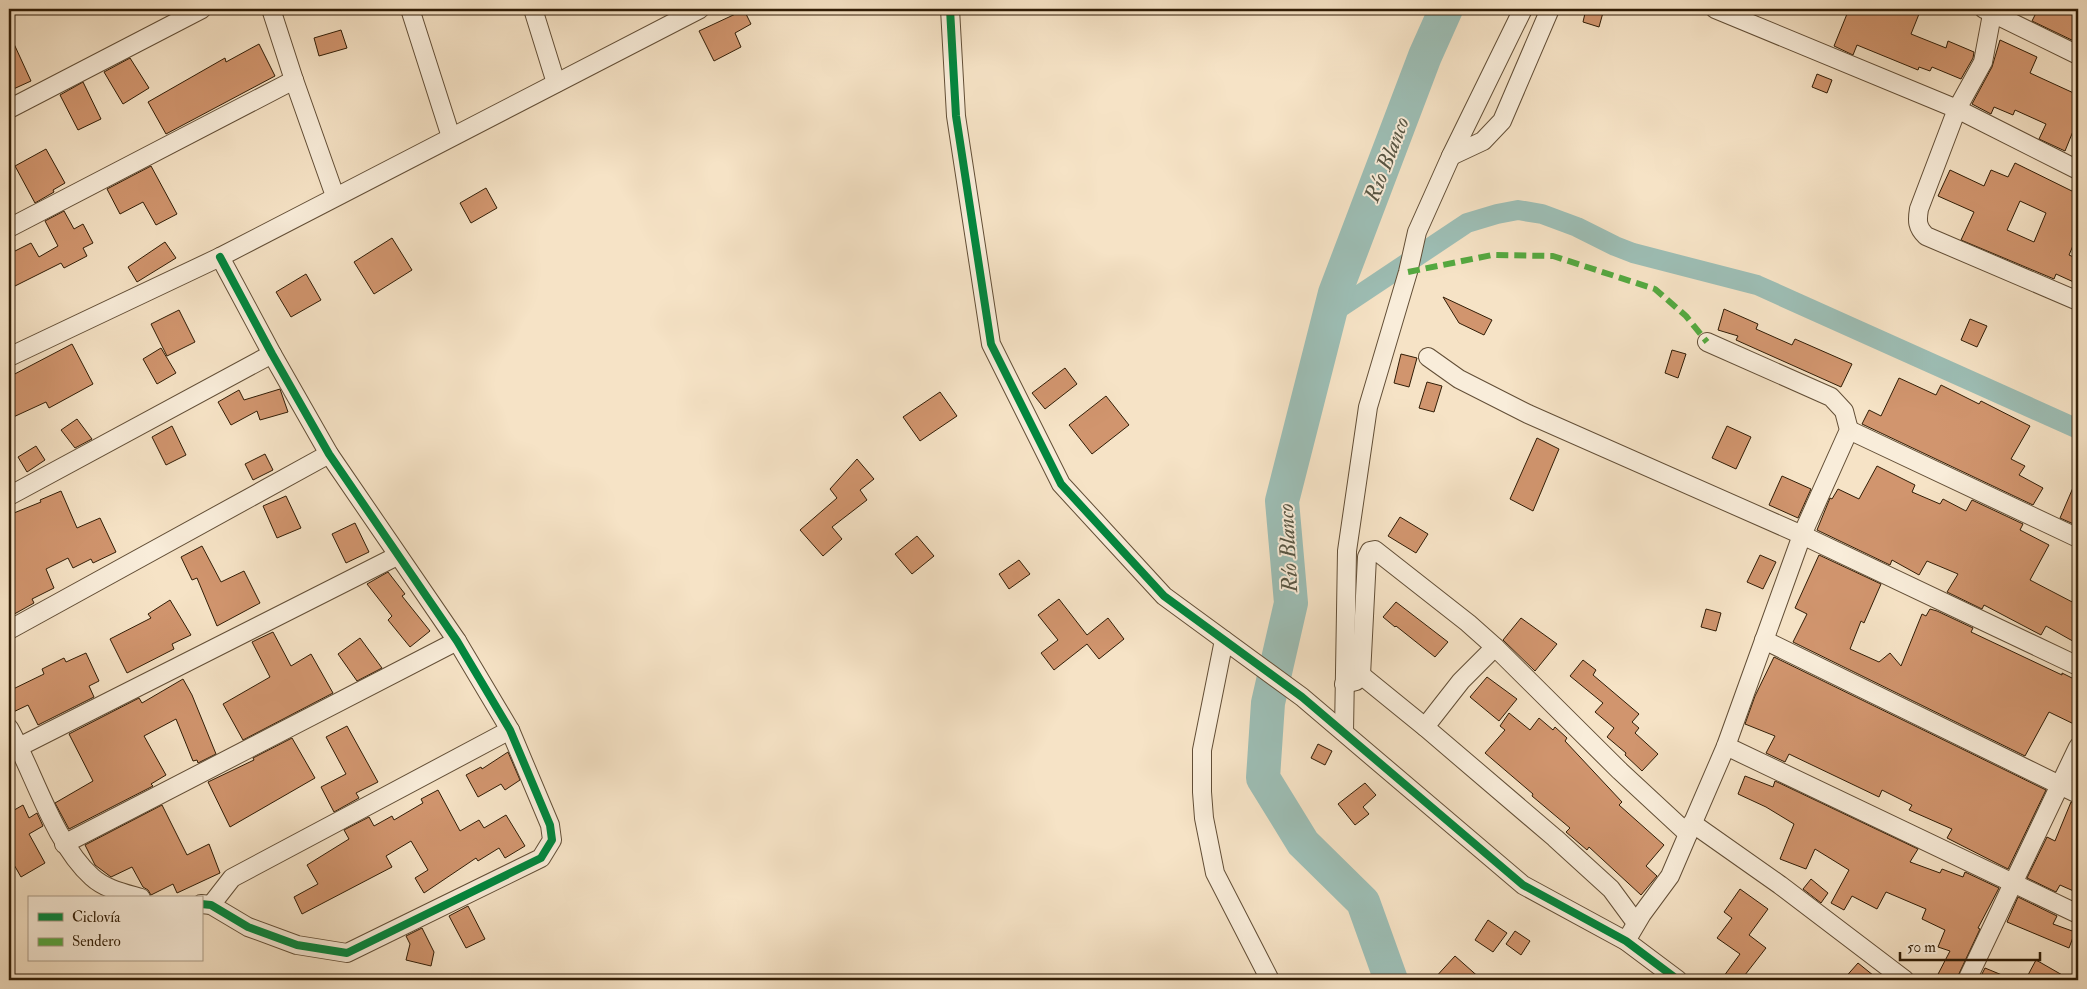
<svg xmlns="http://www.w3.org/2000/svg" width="2087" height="989" font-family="'IM FELL Double Pica',serif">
<rect width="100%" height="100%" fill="#f6e3c6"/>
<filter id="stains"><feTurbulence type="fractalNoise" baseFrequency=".004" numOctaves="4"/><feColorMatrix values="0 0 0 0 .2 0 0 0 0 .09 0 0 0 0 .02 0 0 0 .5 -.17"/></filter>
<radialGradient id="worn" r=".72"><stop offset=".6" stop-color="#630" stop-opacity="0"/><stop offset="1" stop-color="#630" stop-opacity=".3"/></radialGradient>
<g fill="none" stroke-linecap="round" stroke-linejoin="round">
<polyline stroke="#9dbeb5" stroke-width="20" points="1329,315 1467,223 1497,214 1518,210 1542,214 1577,227 1615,246 1633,253 1757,285 2078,429"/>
<polyline stroke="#9dbeb5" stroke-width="34" points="1391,980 1363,902 1303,843 1263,778 1268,703 1291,603 1282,501 1335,293 1425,56 1446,9"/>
</g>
<g fill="#d1956e" stroke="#311d06" fill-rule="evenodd">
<polygon points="1586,9 1604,9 1599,27 1583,22"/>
<polygon points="1849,9 1921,9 1911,34 1946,48 1948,41 1974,52 1973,58 1961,79 1932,67 1930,71 1919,67 1918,70 1857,45 1853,55 1834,46"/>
<polygon points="2038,9 2078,9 2078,43 2032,21"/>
<polygon points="744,10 751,24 735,33 741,47 714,61 699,31"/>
<polygon points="341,30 347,48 319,56 314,38"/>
<polygon points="9,33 31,81 9,91"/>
<polygon points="2000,40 2037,57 2030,73 2078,95 2078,119 2065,151 2039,139 2046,124 2015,110 2013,115 1994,107 1991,114 1972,104 1992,67"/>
<polygon points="259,44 275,76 166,134 148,102 225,58 226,62"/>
<polygon points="130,58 149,88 123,104 104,72"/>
<polygon points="1817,74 1832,80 1827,93 1812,87"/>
<polygon points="83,82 101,119 78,130 60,95"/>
<polygon points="46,149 65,183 53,190 54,192 35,203 15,166"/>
<path d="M 2015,163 L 2078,194 L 2078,234 L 2069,255 L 2078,259 L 2078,284 L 2056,274 L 2054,279 L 1961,240 L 1974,212 L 1938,196 L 1950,170 L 1984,186 L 1991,170 L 2008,177 ZM 2020,201 L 2046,213 L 2034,242 L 2007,230 Z"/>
<polygon points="151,166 177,214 156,225 143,202 120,214 107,189"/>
<polygon points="486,188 497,208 471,223 460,203"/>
<polygon points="64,211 74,229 83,224 93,243 83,248 87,256 64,268 61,263 9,289 9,254 31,243 39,257 58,246 45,221"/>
<polygon points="392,238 412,270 374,294 354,262"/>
<polygon points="165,242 176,258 137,282 128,267"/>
<polygon points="306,274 321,300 291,317 276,292"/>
<polygon points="1443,297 1492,320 1484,335 1459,323"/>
<polygon points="1724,309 1758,324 1756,329 1792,345 1795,339 1852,364 1841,387 1736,340 1738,336 1718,330"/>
<polygon points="179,310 195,342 167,356 151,324"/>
<polygon points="1970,319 1987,326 1977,347 1961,340"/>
<polygon points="72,344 93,384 49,408 46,402 9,419 9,377"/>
<polygon points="161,348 176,373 157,384 143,359"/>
<polygon points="1672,350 1686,354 1678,378 1665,373"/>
<polygon points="1401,354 1417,358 1409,387 1394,383"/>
<polygon points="1065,368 1077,384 1045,409 1032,393"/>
<polygon points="1899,378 1936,395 1941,385 1979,404 1981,401 2030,426 2011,459 2025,466 2019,475 2043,488 2033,505 1862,424 1869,410 1881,416"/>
<polygon points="1427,382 1442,386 1434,412 1419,408"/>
<polygon points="280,389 288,412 260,420 257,411 231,425 218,402 239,390 244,400"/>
<polygon points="940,392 957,416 920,441 903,417"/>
<polygon points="1106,396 1129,425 1092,454 1069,425"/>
<polygon points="77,419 92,439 75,448 61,430"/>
<polygon points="172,426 186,455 166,465 152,437"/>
<polygon points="1727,426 1751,437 1736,469 1712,458"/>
<polygon points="1537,438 1559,449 1533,511 1510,499"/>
<polygon points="36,446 45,460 27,472 18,457"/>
<polygon points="265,454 273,470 253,480 245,464"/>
<polygon points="857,459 874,479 860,490 867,500 832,527 842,539 823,556 800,530 837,498 830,489"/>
<polygon points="1877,466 1915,485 1912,492 1940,504 1943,499 1966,511 1972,500 2023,524 2020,530 2049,545 2030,580 2078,605 2078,644 2046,626 2041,635 1984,605 1982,609 1947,592 1958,574 1927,561 1919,575 1892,560 1890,565 1817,530 1830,498 1832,499 1838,489 1859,499"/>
<polygon points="1782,476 1811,489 1798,518 1769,505"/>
<polygon points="2078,476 2078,526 2060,518"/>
<polygon points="61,491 77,528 100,518 116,552 93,563 91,559 73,568 68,558 46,569 54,588 32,599 34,603 9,617 9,515 41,502 40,500"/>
<polygon points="286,496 301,528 277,538 263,506"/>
<polygon points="1400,517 1428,534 1416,553 1388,536"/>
<polygon points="355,523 369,552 346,563 332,534"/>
<polygon points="917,536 934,556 912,574 895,554"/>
<polygon points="202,546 221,582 244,571 260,603 217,626 197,578 192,580 181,557"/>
<polygon points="1760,555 1776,562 1763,589 1747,582"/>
<polygon points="1819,555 1881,584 1864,623 1861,621 1850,649 1879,662 1890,653 1901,666 1922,614 1926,616 1930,609 1937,611 1973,628 1971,632 2062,675 2062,673 2078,681 2078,726 2049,712 2025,756 1793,642 1807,614 1795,608"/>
<polygon points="1019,560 1030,574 1009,589 999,574"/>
<polygon points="388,572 405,594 402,596 430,631 410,647 388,620 392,616 367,584"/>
<polygon points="1059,599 1087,635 1108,618 1124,639 1099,659 1087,644 1054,670 1041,653 1058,640 1038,615"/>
<polygon points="170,600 191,635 172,644 174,649 127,673 110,639 151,618 148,614"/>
<polygon points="1396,602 1448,642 1435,657 1396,626 1395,627 1383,617"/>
<polygon points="1706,609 1721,613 1716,631 1701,627"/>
<polygon points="1521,618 1557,644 1535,671 1503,640"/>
<polygon points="273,632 291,666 311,654 333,693 243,740 223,704 270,677 252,642"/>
<polygon points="360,638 382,668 357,681 338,654"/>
<polygon points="86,653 99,681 89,686 94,697 38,725 28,705 9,714 9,691 44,674 42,669 64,658 66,662"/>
<polygon points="1774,657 2046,790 2008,869 1947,838 1952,829 1909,810 1912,805 1882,790 1879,797 1789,754 1785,762 1766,753 1775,736 1745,724 1755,696"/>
<polygon points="1583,660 1596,670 1593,675 1639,714 1632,722 1639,728 1635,733 1658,754 1642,771 1625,755 1626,753 1607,737 1614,728 1595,712 1603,703 1570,676"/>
<polygon points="1487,677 1517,699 1499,721 1470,697"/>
<polygon points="183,679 192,695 216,754 198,763 197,760 193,761 176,719 144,736 166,775 151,784 153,786 69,829 55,803 93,781 69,734 139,698 142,703"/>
<polygon points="1509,713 1530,730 1539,718 1553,730 1555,727 1567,738 1565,741 1622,802 1619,805 1664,845 1646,866 1657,876 1641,895 1589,847 1587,850 1566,832 1570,828 1532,796 1533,794 1485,753 1505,730 1500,726"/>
<polygon points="347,726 378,782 356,793 359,798 334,812 321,787 346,774 326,737"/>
<polygon points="292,738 315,778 230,827 208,782 254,760 253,758"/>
<polygon points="1318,744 1332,751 1325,765 1311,758"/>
<polygon points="508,752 520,780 505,790 501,784 478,797 466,775 481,767 482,769"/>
<polygon points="1745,776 1773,787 1775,781 1918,849 1910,862 1940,873 1942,869 1963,877 1965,872 1999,888 1978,928 1980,929 1956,980 1935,980 1950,951 1938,947 1945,930 1922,919 1926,909 1886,892 1877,909 1852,896 1844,910 1831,903 1849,870 1815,849 1806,869 1780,859 1794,824 1766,807 1738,794"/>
<polygon points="1365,783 1376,795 1363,807 1369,814 1355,825 1338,804"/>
<polygon points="438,790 460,831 479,820 484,828 506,815 525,846 505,858 499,848 478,861 476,858 424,893 415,878 428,870 411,841 386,856 392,867 302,914 294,897 318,884 307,865 349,839 344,830 369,817 374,826 392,816 394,820 423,803 421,799"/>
<polygon points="2071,802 2078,805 2078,893 2060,885 2056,892 2027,878 2047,837 2055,841"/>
<polygon points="23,805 29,818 37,813 43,826 29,834 45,863 21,877 9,856 9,813"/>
<polygon points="162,805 187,855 209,844 220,873 177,893 173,884 151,895 148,890 143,887 132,867 111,877 95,865 85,845"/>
<polygon points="1811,879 1828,893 1821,903 1803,889"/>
<polygon points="1740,889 1768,909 1749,935 1766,948 1741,980 1721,980 1740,954 1717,938 1732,918 1724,912"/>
<polygon points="2018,897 2057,916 2053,924 2075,932 2069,948 2007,922"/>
<polygon points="468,906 485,939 466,948 449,916"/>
<polygon points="1488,920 1507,933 1493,952 1475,940"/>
<polygon points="422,928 434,952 431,966 406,960 410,944 406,936"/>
<polygon points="1515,931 1530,941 1521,955 1506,944"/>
<polygon points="1455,956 1482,980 1433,980"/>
<polygon points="2036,960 2071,980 2037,980 2028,975"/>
<polygon points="1858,963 1879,980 1843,980"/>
<polygon points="1985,968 2014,980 1979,980"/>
</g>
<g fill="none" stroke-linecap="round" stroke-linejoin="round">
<defs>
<g id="street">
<polyline points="271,9 294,80 335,196"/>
<polyline points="410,9 451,137"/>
<polyline points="533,9 556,83"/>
<polyline points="950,9 956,116 991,344 1061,484 1164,596 1302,697 1523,885 1626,941 1678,980"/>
<polyline points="1715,9 1957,109 2078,170"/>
<polyline points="1984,9 2078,55"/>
<path d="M 1993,9 L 1983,62 L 1957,109 L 1919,209 C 1917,221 1917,227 1926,236 L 2078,301"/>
<polyline points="9,109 202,9"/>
<polyline points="1451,156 1483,141 1502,121 1550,9"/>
<polyline points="9,228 294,80"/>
<polyline points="9,357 220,257 700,9"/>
<polyline points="1428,357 1459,379 1528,414 1802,535 2078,666"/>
<polyline points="1849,430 2078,538"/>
<polyline points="9,496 272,354"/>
<polyline points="9,630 329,454"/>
<polyline points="1224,640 1202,750 1202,792 1204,818 1215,873 1270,980"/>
<polyline points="1764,640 2078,794"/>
<polyline points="1495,647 1461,681 1425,727 1555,838 1611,889 1636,923"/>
<polyline points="1361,675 1425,727"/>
<polyline points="1344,684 1356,681 1361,675 1367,557 1370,551 1375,550 1468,623 1495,647 1620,771 1688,834"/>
<path d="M 9,728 C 34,773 54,843 92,877 C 105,889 124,893 141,898"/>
<polyline points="1344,732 1347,551 1368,407 1408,272 1417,232 1451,156 1523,9"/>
<polyline points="1726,746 2078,914"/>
<polyline points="19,747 397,556"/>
<polyline points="1692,823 1780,885 1905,980"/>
<polyline points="64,844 457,641"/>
<polyline points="201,904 211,905 248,927 297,945 347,953 541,858 552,840 550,825 510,730 457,641 329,454 272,354 220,257"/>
<polyline points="211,905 232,878 510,730"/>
<polyline points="1626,941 1642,914 1670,876 1688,834 1726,746 1802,535 1849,430 1844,411 1831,397 1707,342"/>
<polyline points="1967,980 2078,747"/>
</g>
</defs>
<use href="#street" stroke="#624e36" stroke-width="20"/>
<use href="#street" stroke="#f9edda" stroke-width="18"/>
<polyline stroke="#54a940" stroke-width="6" stroke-dasharray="12 6" stroke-linecap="butt" points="1408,272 1492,255 1553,256 1655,289 1686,316 1707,342"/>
<defs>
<g id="cycleway">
<polyline points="950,9 956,116 991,344 1061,484 1164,596 1302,697 1523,885 1626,941 1678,980"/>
<polyline points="201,904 211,905 248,927 297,945 347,953 541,858 552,840 550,825 510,730 457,641 329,454 272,354 220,257"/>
</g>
</defs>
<use href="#cycleway" stroke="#f9edda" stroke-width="11"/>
<use href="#cycleway" stroke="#00873e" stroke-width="8"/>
</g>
<g text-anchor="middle" stroke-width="4" stroke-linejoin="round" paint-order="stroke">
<g font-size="22" font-style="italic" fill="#575543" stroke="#f9edda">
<text transform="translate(1386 159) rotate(-69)" y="8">Río Blanco</text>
<text transform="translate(1287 548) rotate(-93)" y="8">Río Blanco</text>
</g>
</g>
<rect width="2087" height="989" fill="none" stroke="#f6e3c6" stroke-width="30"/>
<rect x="10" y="10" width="2067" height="969" fill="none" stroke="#311d06" stroke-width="2.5"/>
<rect x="15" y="15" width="2057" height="959" fill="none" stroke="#311d06"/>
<rect x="28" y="896" width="175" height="65" fill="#f9edda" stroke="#a99a85"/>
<rect x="38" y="913" width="25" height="8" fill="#00873e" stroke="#a99a85"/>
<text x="72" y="922" font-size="15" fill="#311d06">Ciclovía</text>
<rect x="38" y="938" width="25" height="8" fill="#54a940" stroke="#a99a85"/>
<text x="72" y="946" font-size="15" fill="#311d06">Sendero</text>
<path d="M1900 952v8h140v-8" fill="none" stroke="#311d06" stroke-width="2.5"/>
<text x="1907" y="952" font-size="15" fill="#311d06" stroke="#f9edda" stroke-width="4" paint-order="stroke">50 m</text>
<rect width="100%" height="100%" filter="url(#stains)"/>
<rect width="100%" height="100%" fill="url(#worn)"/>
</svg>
